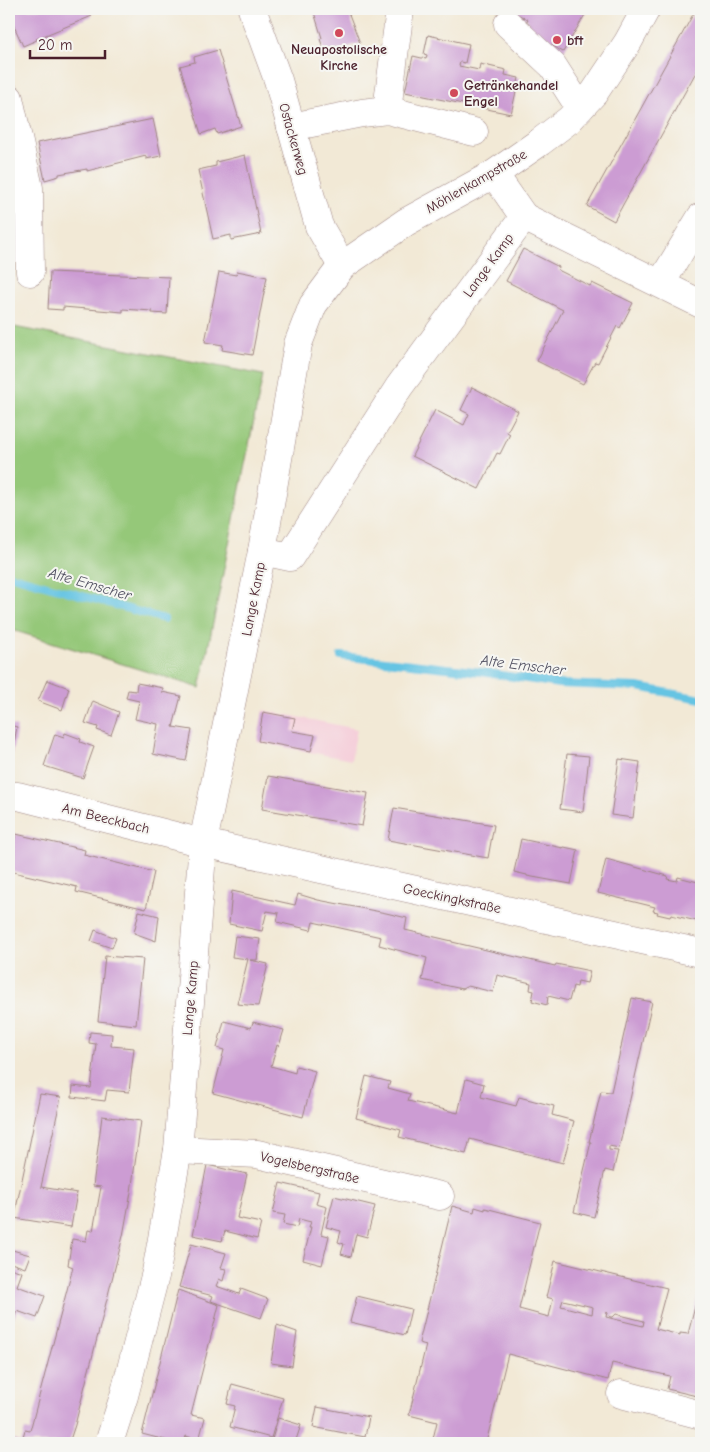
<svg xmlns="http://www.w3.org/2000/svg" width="710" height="1452" font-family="'Comic Neue',sans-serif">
<rect width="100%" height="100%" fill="#f6f6f2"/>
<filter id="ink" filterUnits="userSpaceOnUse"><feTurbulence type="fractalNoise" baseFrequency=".02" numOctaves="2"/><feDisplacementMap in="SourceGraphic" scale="10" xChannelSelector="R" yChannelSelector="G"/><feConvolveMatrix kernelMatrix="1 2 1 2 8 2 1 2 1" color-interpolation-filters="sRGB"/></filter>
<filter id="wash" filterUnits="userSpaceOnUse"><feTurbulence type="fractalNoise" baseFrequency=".0096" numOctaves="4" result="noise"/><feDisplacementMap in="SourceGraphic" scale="20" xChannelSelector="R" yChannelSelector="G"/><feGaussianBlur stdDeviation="1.12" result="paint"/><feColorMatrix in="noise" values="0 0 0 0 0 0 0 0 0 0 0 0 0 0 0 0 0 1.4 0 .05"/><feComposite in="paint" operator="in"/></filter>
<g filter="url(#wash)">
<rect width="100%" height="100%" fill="#f2e9d6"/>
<polygon fill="#f5cfda" points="263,710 357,729 351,760 257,742"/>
<polygon fill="#95c879" stroke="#707452" points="9,326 263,375 200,688 9,629"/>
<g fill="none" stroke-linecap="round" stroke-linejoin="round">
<g stroke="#65c4e3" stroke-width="8">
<polyline points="9,575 164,619"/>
<polyline points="341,656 482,672 559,684 638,687 701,699"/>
</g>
</g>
<g id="blocks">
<g fill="#cc9cd3" fill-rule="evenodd">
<polygon points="17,9 101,9 91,14 92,16 36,39 37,40 23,46 9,15 9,12"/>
<polygon points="313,9 347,9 360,43 325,54 320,39 322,38"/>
<polygon points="509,9 579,9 586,13 563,52 523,28 528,20"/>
<polygon points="696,9 701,9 701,63 614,221 587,206"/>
<polygon points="428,35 469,44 465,63 460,62 459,66 479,70 480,64 506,70 505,75 519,78 511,114 405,92 413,56 426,59 427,55 424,54"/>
<polygon points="218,50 241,126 217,134 215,129 201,134 180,66 195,62 194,57"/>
<polygon points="153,119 161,156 146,159 146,156 87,171 87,169 59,174 59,176 45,180 37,143"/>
<polygon points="245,155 261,234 231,240 231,235 213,239 198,170 216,166 216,162"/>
<polygon points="523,249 559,267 558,270 590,286 592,283 633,303 620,328 617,326 598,363 595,362 583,384 537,361 563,310 506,281"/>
<polygon points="237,271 267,277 252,355 222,350 223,345 205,342 219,272 236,275"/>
<polygon points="50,272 169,277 167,314 152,313 152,311 123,309 123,312 63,307 63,310 48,309"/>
<polygon points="472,387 518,411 507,432 510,434 500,454 497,453 479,489 412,456 435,410 464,425 469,414 461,410"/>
<polygon points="47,680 69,688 62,710 38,701"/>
<polygon points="137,683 163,688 162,692 181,696 173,727 192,730 186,761 153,754 158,724 135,719 139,701 126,698 128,690 136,691"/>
<polygon points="93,701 119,712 111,735 97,730 98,727 85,723"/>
<polygon points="263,712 295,718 292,731 315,735 311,751 258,741"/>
<polygon points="9,725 17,727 10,764 9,764"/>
<polygon points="65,733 81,739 80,742 94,747 83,778 44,766 55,734 64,737"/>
<polygon points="567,754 589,756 583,812 560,809"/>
<polygon points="619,759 640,762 633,818 611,815"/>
<polygon points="268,776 368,793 362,826 262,809"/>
<polygon points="394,808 494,825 488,858 388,840"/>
<polygon points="16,834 85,850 84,855 154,872 146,909 76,892 77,887 9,871 9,862"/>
<polygon points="521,839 563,848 564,847 578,850 571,884 527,876 527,875 514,872"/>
<polygon points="606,859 668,876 667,879 677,881 678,877 698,882 697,885 701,886 701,922 671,915 670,917 657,914 658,912 653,911 655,907 598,893"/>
<polygon points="232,891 295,905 298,894 318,900 386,913 407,918 405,930 452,941 452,942 555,966 556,964 590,971 587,983 578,981 577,987 573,986 569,1001 548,996 547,1005 532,1001 534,991 530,990 531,983 497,975 493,992 468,986 462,989 422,980 427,958 379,945 381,937 313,922 311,930 277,922 279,913 267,911 262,931 229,924"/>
<polygon points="139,911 159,916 156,941 134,933"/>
<polygon points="95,930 116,938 112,948 91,941"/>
<polygon points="235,936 260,939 257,960 250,960 268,964 258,1006 237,1004 248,959 232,957"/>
<polygon points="105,956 143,959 136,1025 98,1021"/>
<polygon points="632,998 652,1002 619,1148 609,1146 609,1150 618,1151 613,1172 605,1170 594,1217 574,1212 591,1142 589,1142 601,1091 611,1092"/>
<polygon points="224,1021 251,1028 253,1022 284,1030 279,1046 277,1045 271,1066 295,1073 296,1066 315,1071 303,1117 213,1093 224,1050 217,1048"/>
<polygon points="90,1032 112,1034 111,1046 134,1048 129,1092 107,1090 105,1101 72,1097 73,1086 91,1088 96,1044 89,1043"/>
<polygon points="366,1076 390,1082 388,1088 410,1094 408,1101 458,1113 466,1079 484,1084 481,1097 516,1106 519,1097 554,1106 552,1115 574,1121 563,1163 470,1139 466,1154 399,1137 401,1130 356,1118"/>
<polygon points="40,1094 61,1097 41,1187 77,1193 71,1227 14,1218"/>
<polygon points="102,1116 141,1121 131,1192 123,1236 75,1425 69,1443 9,1443 9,1438 21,1443 25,1430 30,1431 73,1267 68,1265 72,1239 86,1241 88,1230 93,1231 101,1187 93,1186"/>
<polygon points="207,1165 247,1174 237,1218 261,1223 257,1239 225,1231 222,1241 193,1235"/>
<polygon points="280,1183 319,1192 316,1204 327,1207 321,1234 329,1236 322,1265 303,1260 311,1227 309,1227 311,1222 299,1219 297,1227 283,1224 285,1215 273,1213"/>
<polygon points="334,1196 375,1206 367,1237 356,1234 351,1257 341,1254 344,1244 338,1242 341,1231 326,1227"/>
<path d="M 452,1206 L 474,1212 L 475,1207 L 485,1210 L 485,1208 L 540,1222 L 519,1309 L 549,1317 L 553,1299 L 546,1297 L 555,1261 L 667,1288 L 656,1329 L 680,1335 L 680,1333 L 688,1334 L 701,1283 L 701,1397 L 667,1389 L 670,1376 L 612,1363 L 608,1380 L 508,1354 L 486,1443 L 432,1443 L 437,1422 L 409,1415 L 426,1345 L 419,1343 ZM 563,1300 L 593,1307 L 592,1314 L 561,1306 ZM 607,1312 L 610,1317 L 613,1317 L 616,1314 L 644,1321 L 643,1326 L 606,1317 Z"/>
<polygon points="191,1244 226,1253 221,1268 226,1269 223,1281 219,1279 216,1286 239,1294 241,1289 268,1299 261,1318 211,1301 213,1296 179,1287"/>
<polygon points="9,1249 30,1255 25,1268 11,1263 10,1268 22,1272 17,1286 45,1296 37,1318 17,1311 13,1320 9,1318"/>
<polygon points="178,1290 219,1305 191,1415 205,1418 199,1440 186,1436 184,1443 177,1443 142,1434"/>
<polygon points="357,1296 411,1309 405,1335 350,1322"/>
<polygon points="277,1325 297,1332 292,1366 271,1363"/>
<polygon points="232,1384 283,1398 271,1438 230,1427 235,1406 227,1404"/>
<polygon points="317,1407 369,1417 365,1437 313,1427"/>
<polygon points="278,1418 301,1425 295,1443 271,1443"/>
</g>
</g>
</g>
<g filter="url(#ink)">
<use href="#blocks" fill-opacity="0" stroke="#9e8480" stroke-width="1"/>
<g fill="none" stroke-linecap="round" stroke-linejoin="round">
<defs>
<g id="minor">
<polyline points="252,9 278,80 319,226 342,266"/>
<polyline points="508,24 553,66 580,108"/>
<polyline points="9,98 29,188 30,272"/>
<polyline points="387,110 400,9"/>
<polyline points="291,127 362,113 387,110 474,132"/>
<polyline points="524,217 701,304"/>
<polyline points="661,283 701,217"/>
<polyline points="262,551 290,557 399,387 524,217 494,174"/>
<polyline points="9,796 18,796 203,843 701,953"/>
<polyline points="178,1150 257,1154 440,1196"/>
<polyline points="621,1394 701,1415"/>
<polyline points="109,1443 124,1396 156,1272 178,1150 203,843 262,551 298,344 313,305 342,266 406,222 494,174 540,142 569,120 594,93 628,42 646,9"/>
</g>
</defs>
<use href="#minor" stroke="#9e8480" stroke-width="29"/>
<use href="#minor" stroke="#fff" stroke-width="28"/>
</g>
</g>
<g fill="#d1495b" stroke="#f6f6f2" stroke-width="2">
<circle cx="339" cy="33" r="5"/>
<circle cx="557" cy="40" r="5"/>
<circle cx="454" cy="93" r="5"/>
</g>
<g text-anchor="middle" stroke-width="4" stroke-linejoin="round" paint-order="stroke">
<g font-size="14" font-weight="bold" fill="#4a1f2b" stroke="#f6f6f2" text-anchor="start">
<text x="567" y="45">bft</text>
<text x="339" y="54" text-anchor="middle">Neuapostolische<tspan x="339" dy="16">Kirche</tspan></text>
<text x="464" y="90">Getränkehandel<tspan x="464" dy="16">Engel</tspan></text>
</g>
<g font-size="14" fill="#4a1f2b" stroke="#f6f6f2">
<text transform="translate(294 139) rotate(74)" y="5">Ostackerweg</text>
<text transform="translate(476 181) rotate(-30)" y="5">Möhlenkampstraße</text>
<text transform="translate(488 265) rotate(-54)" y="5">Lange Kamp</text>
<text transform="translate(253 599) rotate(-79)" y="5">Lange Kamp</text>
<text transform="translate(106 818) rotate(14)" y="5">Am Beeckbach</text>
<text transform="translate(452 898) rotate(12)" y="5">Goeckingkstraße</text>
<text transform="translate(190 998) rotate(-85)" y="5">Lange Kamp</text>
<text transform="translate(310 1167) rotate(13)" y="5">Vogelsbergstraße</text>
</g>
<g font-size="15" font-style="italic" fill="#525162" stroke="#f6f6f2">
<text transform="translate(90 584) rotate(16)" y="5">Alte Emscher</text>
<text transform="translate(523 665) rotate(7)" y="5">Alte Emscher</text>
</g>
</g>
<rect width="710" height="1452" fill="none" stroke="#f6f6f2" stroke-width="30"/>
<path d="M30 50v8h75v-8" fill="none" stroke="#4a1f2b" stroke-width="2.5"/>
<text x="38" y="50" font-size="15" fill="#4a1f2b" stroke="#f6f6f2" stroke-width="4" paint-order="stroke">20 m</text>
</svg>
